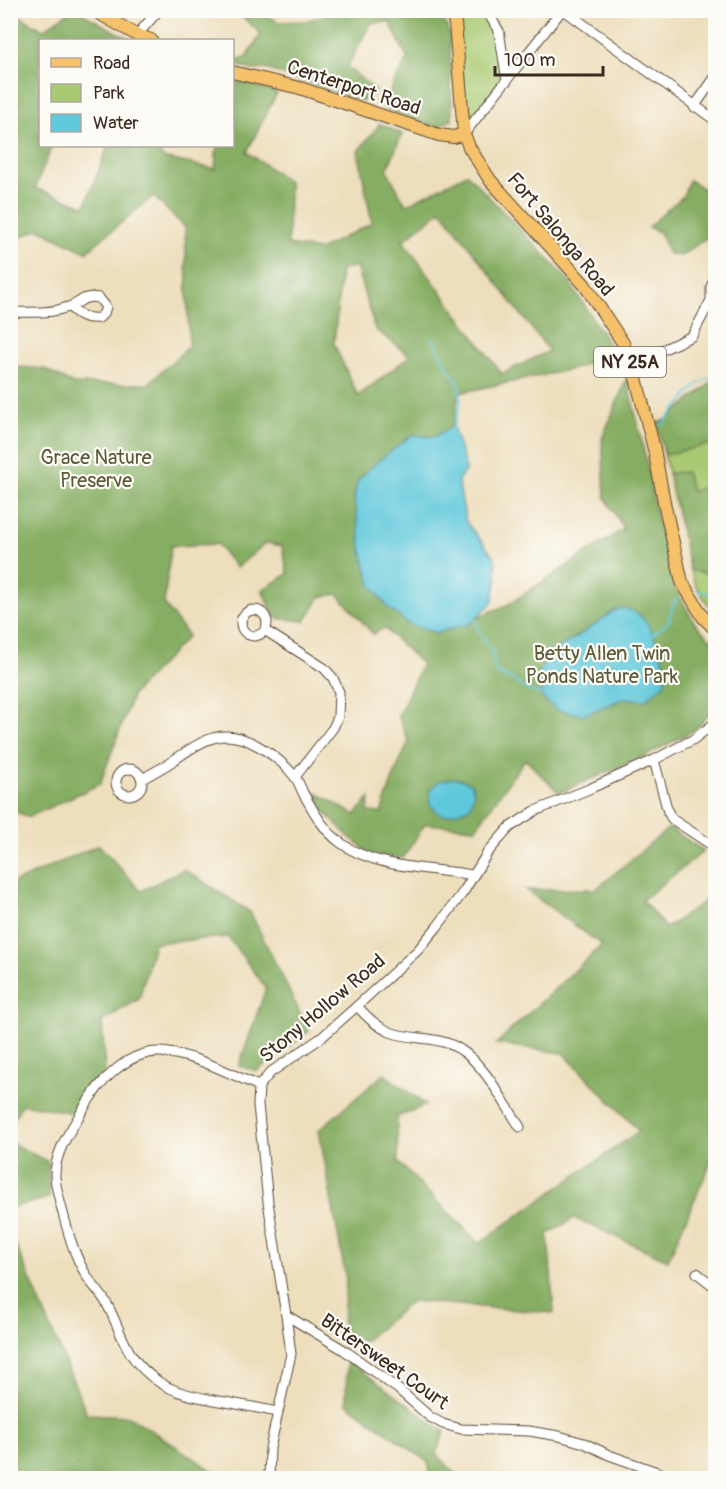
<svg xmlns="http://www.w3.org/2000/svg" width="726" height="1489" font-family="Pangolin,sans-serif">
<rect width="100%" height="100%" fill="#fdfcf7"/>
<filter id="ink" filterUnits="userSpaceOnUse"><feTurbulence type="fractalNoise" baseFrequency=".0167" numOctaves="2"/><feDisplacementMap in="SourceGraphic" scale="12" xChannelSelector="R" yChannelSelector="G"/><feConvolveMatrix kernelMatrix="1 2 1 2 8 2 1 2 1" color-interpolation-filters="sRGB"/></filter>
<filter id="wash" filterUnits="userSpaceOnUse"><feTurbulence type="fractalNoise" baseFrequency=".008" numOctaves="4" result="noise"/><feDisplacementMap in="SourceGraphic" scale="24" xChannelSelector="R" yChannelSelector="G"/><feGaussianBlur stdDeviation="1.35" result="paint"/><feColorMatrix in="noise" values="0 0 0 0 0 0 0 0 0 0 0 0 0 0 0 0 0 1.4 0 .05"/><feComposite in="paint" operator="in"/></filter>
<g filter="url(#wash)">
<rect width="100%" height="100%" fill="#eddebc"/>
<g fill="#a9ca72" stroke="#727a48" stroke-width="1.5">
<polygon points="453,11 482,11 497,30 503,77 475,114 465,112"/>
<polygon points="715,380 715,614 696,586 690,570 657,423 666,420 712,382"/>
</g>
<g fill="#86ae64" stroke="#606c41" stroke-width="1.5" fill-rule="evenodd">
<path d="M 11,11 L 43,30 L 70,11 L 78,11 L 131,40 L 40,40 L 40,66 L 38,70 L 40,70 L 40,146 L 52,146 L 35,188 L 85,206 L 108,146 L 156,146 L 163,158 L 215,169 L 217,146 L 232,146 L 233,79 L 277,93 L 247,152 L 289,182 L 288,245 L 319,250 L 372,223 L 358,151 L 380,124 L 402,134 L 387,170 L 406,205 L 467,174 L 568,280 L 613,350 L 577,368 L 459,393 L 453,426 L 434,437 L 412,435 L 377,462 L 358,480 L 354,498 L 362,552 L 388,608 L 410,625 L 437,633 L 468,624 L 474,619 L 509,604 L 624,529 L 605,497 L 602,439 L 627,378 L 649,473 L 655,509 L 673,583 L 694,622 L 715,644 L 715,707 L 695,730 L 647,755 L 559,793 L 525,759 L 476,828 L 425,824 L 403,858 L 370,854 L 346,834 L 324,811 L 315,792 L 355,815 L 370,798 L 368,812 L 381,813 L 396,770 L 409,742 L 398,716 L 422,664 L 384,628 L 373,634 L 338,594 L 320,597 L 305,621 L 275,618 L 262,590 L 288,574 L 282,546 L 266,543 L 236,568 L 217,544 L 171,546 L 164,604 L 188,636 L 133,694 L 100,784 L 29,817 L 11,810 L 11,370 L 18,367 L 44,369 L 73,384 L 148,384 L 189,346 L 185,227 L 153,196 L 86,252 L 39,229 L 11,241 ZM 441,210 L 549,351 L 502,374 L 403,241 ZM 356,266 L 375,329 L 410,356 L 358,396 L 334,344 L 341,270 ZM 612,612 L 657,640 L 662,659 L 668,670 L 645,700 L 625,698 L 583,715 L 542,698 L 539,673 L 570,641 L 602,620 Z"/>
<polygon points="236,11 257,11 279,22 306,21 327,14 328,11 442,11 450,36 452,120 435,127 383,108 397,76 408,60 390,22 371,23 347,67 376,91 363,101 266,69 252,70 233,64 233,62 246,58 261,34"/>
<polygon points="689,180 715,196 715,238 709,236 681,256 669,254 659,232 648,227 683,196"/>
<polygon points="715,380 715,443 665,455 657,423 666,420"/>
<polygon points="686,472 692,492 715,482 715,576 690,570 668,473"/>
<polygon points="669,828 704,851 642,900 666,928 715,894 715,1153 668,1260 574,1218 548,1234 554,1313 412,1301 363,1342 342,1332 346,1280 319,1130 384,1074 426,1105 397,1117 398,1162 479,1243 639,1131 563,1053 496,1044 602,945 526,890 596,889"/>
<polygon points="99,845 141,891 184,869 250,912 309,1031 257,1071 239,1066 266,988 228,937 154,943 139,999 102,1021 105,1071 73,1113 22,1104 11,1124 11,884"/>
<polygon points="10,1142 48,1162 49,1198 11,1208"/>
<polygon points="10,1231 87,1414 129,1416 224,1478 11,1478"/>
<polygon points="347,1360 445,1432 436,1453 459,1478 431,1478 428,1462 346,1403"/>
</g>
<g fill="#5fc8db" stroke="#4d797c" stroke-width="1.5">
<polygon points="453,426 466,469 458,480 466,522 495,558 497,579 492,603 469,624 437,633 410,625 388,608 371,585 362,552 354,498 358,480 377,462 412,435 434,437"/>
<path d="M 621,608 C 653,611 655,647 668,670 L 664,684 L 645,700 L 625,698 L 583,715 L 557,710 L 542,698 L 539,673 L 549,653 L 581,634 L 602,620 L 612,612 Z"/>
<polygon points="456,778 471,783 474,792 470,807 462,811 442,816 430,805 430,790 439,781"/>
</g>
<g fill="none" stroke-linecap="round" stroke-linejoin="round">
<g stroke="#5fc8db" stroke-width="2">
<polyline points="433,339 444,361 458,383 461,401 453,428"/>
<polyline points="662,425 697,385 716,374"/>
<polyline points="698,591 716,595"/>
<polyline points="473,616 480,633 492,651 493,662 497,673 511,679 528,691 543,694"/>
<polyline points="653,634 668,623 674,602 678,599"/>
</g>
</g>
</g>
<g filter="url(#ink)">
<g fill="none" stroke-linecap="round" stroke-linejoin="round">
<defs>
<g id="minor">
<polyline points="486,10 499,31 507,81"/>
<polyline points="564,10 716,121"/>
<polyline points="137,35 159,10"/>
<polyline points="694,107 716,76"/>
<polyline points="464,134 562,10"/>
<path d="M 10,312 C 30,312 50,314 68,307 C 83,303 80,295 99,298 L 106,307 L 104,313 L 99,318 C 86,319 79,316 70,307"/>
<polyline points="633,370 648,362 660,351 692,336 711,300 711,287 716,274"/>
<circle cx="254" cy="623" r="13"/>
<polyline points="266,631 324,668 333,678 339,692 338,717 333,728 295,777"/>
<polyline points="654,760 668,812 672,819 716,848"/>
<circle cx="129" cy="782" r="13"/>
<path d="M 142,779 C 153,773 164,767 174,760 C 205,739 224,725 260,747 C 273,755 286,765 295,777 C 298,781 301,788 303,793 C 314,812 323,830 341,843 C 375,869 432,868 473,875"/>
<path d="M 357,1006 C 367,1017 376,1026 390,1032 C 413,1041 439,1035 461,1050 C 485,1065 504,1103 520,1127"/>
<path d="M 259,1086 C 230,1074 200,1057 169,1053 C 130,1046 98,1082 81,1113 C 70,1131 55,1152 55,1175 C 55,1184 58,1193 60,1202 C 67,1228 73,1255 88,1278 C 94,1287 102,1295 107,1304 C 124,1337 125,1359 159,1382 C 177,1394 198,1397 219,1401 C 238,1404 258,1408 277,1412"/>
<polyline points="697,1273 716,1288"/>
<polyline points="286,1315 344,1350 398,1389 430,1417 443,1424 461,1429 529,1431 559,1436 584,1443 609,1455 674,1478"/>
<polyline points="269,1478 270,1448 291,1354 286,1315 268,1202 258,1105 259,1086 271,1072 321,1038 357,1006 418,950 437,927 464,891 488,852 510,827 535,811 589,789 654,760 694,739 716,722"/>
<polyline points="685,1478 701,1476"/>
</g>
<g id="major">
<polyline points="93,10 137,35 151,40"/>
<polyline points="450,10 455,23 464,134 469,147 490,180 584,284 623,343 635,374 654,449 665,507 682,582 703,617 716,630"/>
<polyline points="232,72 300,88 439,135 454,137 464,134"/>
</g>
</defs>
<use href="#minor" stroke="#564536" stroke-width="11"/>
<use href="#major" stroke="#564536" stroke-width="14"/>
<use href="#minor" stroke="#fff" stroke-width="9"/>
<use href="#major" stroke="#f5c16b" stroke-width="12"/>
</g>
</g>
<g text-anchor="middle" stroke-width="4.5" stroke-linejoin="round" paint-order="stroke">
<rect fill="#fdfcf7" stroke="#75695f" stroke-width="1.5" x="594" y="347" width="72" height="30" rx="4.5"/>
<g font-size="18" font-weight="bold" fill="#3b2a1e">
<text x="630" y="368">NY 25A</text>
</g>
<g font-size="20" fill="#3b2a1e" stroke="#fdfcf7">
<text transform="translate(354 87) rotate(18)" y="7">Centerport Road</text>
<text transform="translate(561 234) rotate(50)" y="7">Fort Salonga Road</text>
<text transform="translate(322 1008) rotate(-40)" y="7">Stony Hollow Road</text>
<text transform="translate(385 1361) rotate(35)" y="7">Bittersweet Court</text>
</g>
<g font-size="20" fill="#5c5a37" stroke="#fdfcf7">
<text x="96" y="464">Grace Nature<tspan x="96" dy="23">Preserve</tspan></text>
<text x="602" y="660">Betty Allen Twin<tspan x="602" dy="23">Ponds Nature Park</tspan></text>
</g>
</g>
<rect width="726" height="1489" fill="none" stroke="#fdfcf7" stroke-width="36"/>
<rect x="39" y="39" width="195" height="108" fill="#fdfcf7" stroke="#afa8a0" stroke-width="1.5"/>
<rect x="51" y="58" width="30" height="9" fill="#f5c16b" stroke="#afa8a0" stroke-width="1.5"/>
<text x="93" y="69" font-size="18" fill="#3b2a1e">Road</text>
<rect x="51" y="84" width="30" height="18" fill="#a9ca72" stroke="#afa8a0" stroke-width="1.5"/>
<text x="93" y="99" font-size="18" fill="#3b2a1e">Park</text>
<rect x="51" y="114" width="30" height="18" fill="#5fc8db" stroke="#afa8a0" stroke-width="1.5"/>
<text x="93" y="129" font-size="18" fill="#3b2a1e">Water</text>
<path d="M495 66v9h108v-9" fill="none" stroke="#3b2a1e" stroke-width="3"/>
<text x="504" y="66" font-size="18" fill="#3b2a1e" stroke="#fdfcf7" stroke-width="4.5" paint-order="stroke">100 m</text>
</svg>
